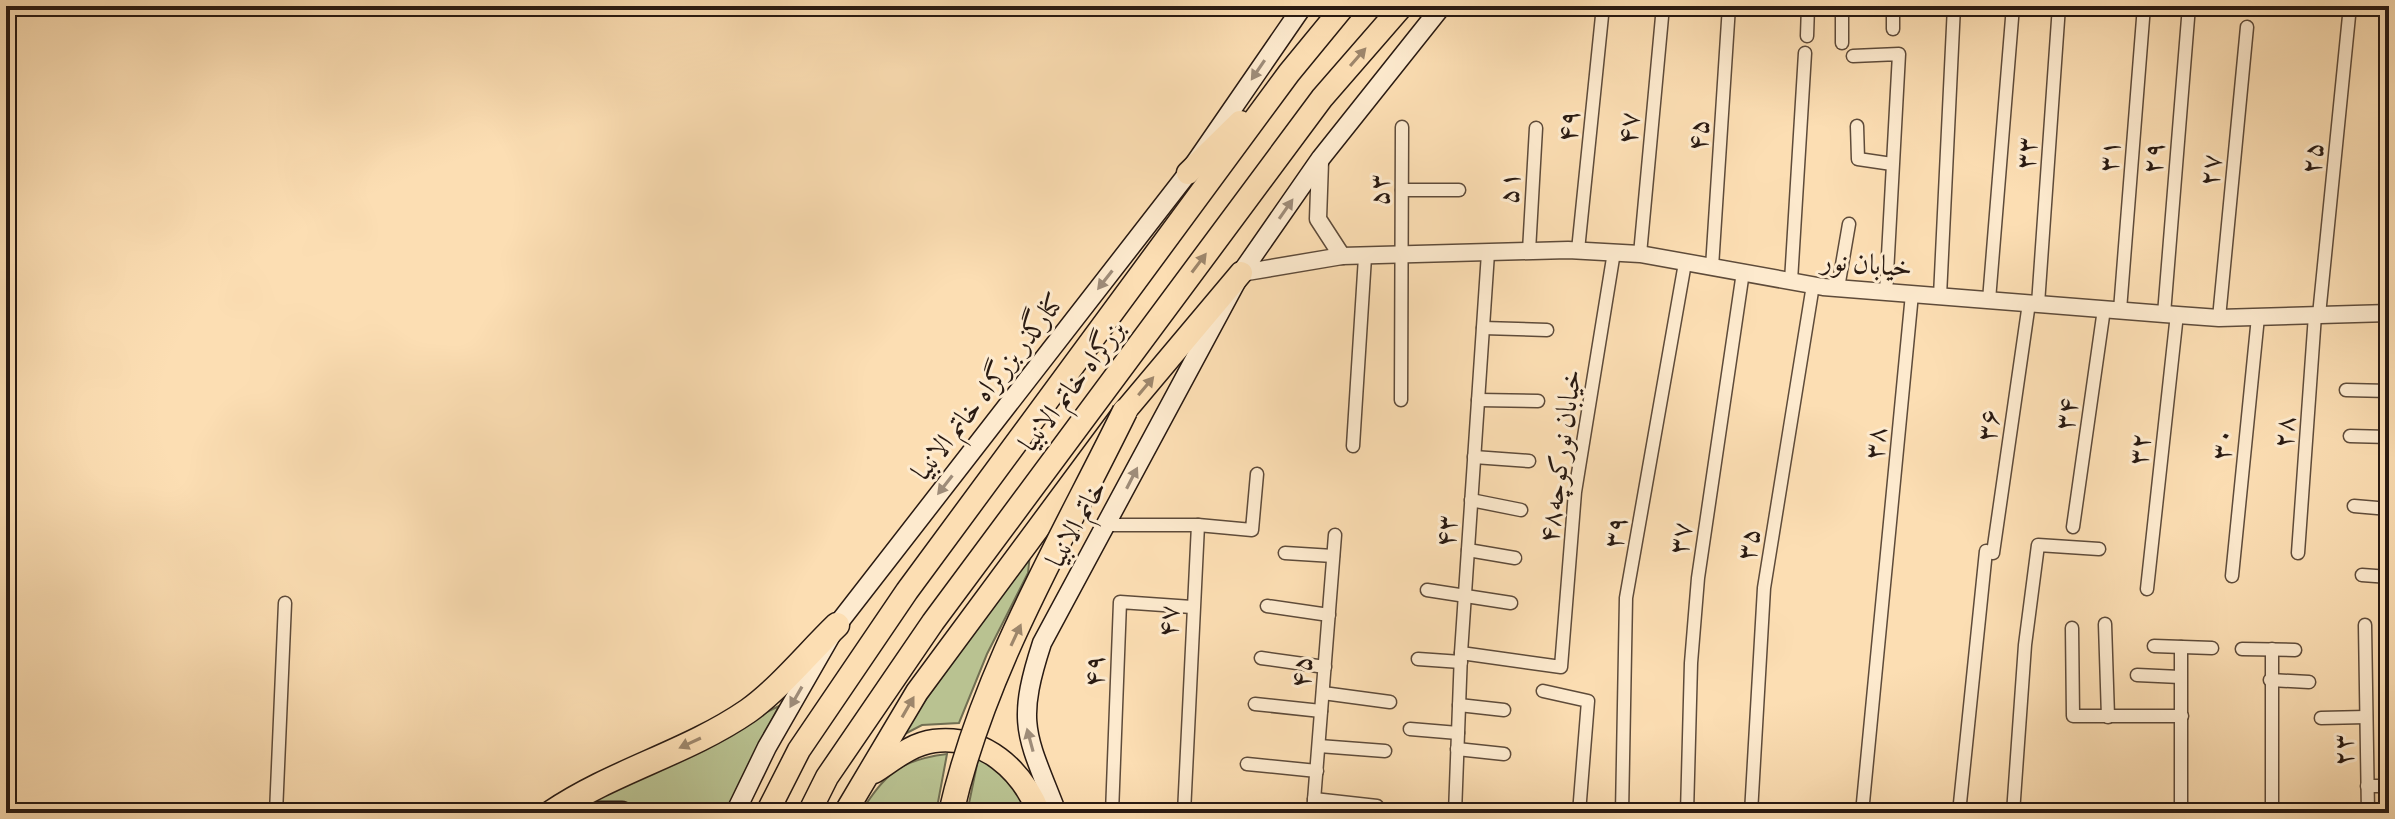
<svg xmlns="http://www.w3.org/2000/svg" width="2395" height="819" font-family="Alegreya,Amiri,serif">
<rect width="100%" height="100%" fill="#fcdeb3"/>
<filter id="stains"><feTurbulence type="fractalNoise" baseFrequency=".0025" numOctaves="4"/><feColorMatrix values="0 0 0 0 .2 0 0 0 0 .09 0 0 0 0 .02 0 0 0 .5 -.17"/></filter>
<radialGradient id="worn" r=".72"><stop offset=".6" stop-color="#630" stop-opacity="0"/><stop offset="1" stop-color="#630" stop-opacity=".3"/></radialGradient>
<g fill="#b9c291" stroke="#716e52" stroke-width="2">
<polygon points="1030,554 1028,573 987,654 959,723 922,725 899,737"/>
<polygon points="779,706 726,813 644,813 615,803 581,804"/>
<path d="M 947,754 L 936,813 L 860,813 C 886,774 898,760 947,754 Z"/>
<polygon points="979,755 993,762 1032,813 967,813"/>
</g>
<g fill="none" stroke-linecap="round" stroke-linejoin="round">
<defs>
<g id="minor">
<polyline points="1842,6 1842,43"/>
<polyline points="1893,6 1893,29"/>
<polyline points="1807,36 1808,6"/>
<polyline points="1853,56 1899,54 1886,292"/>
<polyline points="1857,126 1858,159 1892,164"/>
<polyline points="1402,190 1459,190"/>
<polyline points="1578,250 1603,6"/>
<polyline points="1529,251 1536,128"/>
<polyline points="1640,254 1663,6"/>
<polyline points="1712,267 1729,6"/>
<polyline points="1791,281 1805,53"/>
<polyline points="1838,288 1849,224"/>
<polyline points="1940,296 1954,6"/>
<polyline points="1989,300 2013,6"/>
<polyline points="2038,304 2059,6"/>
<polyline points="2120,310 2144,6"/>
<polyline points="2164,314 2189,6"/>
<polyline points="2319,315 2350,6"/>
<polyline points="2219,318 2247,27"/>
<polyline points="1483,328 1547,330"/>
<polyline points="2346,390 2389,391"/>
<polyline points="1401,400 1402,127"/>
<polyline points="1478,400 1538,401"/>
<polyline points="2350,436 2389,437"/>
<polyline points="1353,446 1365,257"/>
<polyline points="1474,457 1529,461"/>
<polyline points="1471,500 1521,510"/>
<polyline points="2354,506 2389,509"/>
<polyline points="1104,525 1198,525 1184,813"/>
<polyline points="1198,525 1252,530 1257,474"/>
<polyline points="2073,527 2104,309"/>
<polyline points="1468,550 1515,558"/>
<polyline points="1285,553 1333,556"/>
<polyline points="2298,553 2315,315"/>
<polyline points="2362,575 2389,577"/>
<polyline points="2232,576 2258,317"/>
<polyline points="2147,589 2177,314"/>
<polyline points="1427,590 1511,603"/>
<polyline points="1267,606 1329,615"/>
<polyline points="2105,624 2108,717"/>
<polyline points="2365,625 2368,813"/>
<polyline points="2072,628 2073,716 2182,716"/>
<polyline points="2154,646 2212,648"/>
<polyline points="2181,647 2181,813"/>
<polyline points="2242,649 2295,650"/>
<polyline points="1461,653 1561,667 1575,492 1614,252"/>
<polyline points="1261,658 1325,667"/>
<polyline points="1418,659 1461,662"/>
<polyline points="2137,675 2180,677"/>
<polyline points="2270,680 2309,682"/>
<polyline points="1543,691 1588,701 1579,813"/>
<polyline points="1323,693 1390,702"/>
<polyline points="1255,704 1321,711"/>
<polyline points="1459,705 1504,710"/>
<polyline points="2321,718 2366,717"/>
<polyline points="1410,729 1458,733"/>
<polyline points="1319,746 1385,751"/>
<polyline points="1457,749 1504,754"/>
<polyline points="1247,764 1317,771"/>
<polyline points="2367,786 2389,786"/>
<polyline points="1314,799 1377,806"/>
<polyline points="276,813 285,603"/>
<polyline points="1112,813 1120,602 1192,607"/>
<polyline points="1313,813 1335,535"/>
<polyline points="1455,813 1461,653 1488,253"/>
<polyline points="1622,813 1626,598 1685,263"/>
<polyline points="1687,813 1691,663 1698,578 1743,272"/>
<polyline points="1751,813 1764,588 1813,285"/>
<polyline points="1862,813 1912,294"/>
<polyline points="1959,813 1986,551 1993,553 2029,303"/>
<polyline points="2013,813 2025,645 2038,545 2099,549"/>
<polyline points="2272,813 2272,649"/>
</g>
<g id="tertiary">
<polyline points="1320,162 1318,219 1342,256"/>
<polyline points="1241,273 1342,256 1568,250 1640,254 1823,287 2164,314 2219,318 2389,313"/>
</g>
<g id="secondary">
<polyline points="735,813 767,747 837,625 1188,173 1303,6"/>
<path d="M 1057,813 C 1027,735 1015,726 1042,643 L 1241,273 L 1321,158 L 1442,6"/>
</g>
<g id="trunk">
<polyline points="1188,173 1240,122"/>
<path d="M 874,772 C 893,760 911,744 934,741 C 984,735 1022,770 1039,813"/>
<polyline points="588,813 622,813"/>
<polyline points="767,813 799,750 907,591 1289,73 1344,6"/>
<polyline points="809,813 827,777 933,622 1322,98 1402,6"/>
<polyline points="845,813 917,692 1125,411 1241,273"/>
</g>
<path id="motorway" d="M 551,813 C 613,771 687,753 748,711 C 780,688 808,653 837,625"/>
</defs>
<use href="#minor" stroke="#5e4b3a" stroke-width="15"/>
<use href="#tertiary" stroke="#5e4b3a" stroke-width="19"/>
<use href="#secondary" stroke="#291a12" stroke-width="21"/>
<use href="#trunk" stroke="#291a12" stroke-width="25"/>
<use href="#motorway" stroke="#291a12" stroke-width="27"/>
<use href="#minor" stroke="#fdeace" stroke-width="12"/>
<use href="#tertiary" stroke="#fdeace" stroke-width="16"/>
<use href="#secondary" stroke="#fdeace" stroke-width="18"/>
<use href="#trunk" stroke="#fcdeb3" stroke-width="22"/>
<use href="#motorway" stroke="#fcdeb3" stroke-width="24"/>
<defs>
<path id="motorway-bridge" d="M 951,813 C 983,671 1062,540 1125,411"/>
</defs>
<use href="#motorway-bridge" stroke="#291a12" stroke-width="27" stroke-linecap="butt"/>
<use href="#motorway-bridge" stroke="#fcdeb3" stroke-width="24"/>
</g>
<defs><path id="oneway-solid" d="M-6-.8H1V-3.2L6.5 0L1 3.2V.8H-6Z" transform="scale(2)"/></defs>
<g fill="#9d866b">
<use href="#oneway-solid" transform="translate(1358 57) rotate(-49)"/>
<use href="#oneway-solid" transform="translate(1199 263) rotate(-53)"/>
<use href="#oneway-solid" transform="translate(1146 386) rotate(-50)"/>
<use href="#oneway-solid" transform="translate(1016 635) rotate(-65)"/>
<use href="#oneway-solid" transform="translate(908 707) rotate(-60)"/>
<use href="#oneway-solid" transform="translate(690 743) rotate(155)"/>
</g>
<g fill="#9e8c79">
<use href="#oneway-solid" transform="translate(1258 70) rotate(124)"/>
<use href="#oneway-solid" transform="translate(1286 209) rotate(-55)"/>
<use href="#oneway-solid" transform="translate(1105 280) rotate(128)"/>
<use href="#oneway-solid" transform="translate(1132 478) rotate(-63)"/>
<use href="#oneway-solid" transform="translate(945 485) rotate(128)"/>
<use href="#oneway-solid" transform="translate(796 697) rotate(120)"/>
<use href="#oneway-solid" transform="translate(1030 740) rotate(-105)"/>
</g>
<g text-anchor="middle" stroke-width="6" stroke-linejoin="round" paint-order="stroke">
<g font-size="28" fill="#291a12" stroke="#fdeace">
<text transform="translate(1567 126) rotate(-84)" y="10">۴۹</text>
<text transform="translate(1627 128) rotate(-85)" y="10">۴۷</text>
<text transform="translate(1697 135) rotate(-86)" y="10">۴۵</text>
<text transform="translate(2025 153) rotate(-86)" y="10">۳۳</text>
<text transform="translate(2108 156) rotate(-86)" y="10">۳۱</text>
<text transform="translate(2152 158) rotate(-85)" y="10">۲۹</text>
<text transform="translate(2311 158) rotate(-84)" y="10">۲۵</text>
<text transform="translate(2209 170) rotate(-84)" y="10">۲۷</text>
<text transform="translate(1508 188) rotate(-87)" y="10">۵۱</text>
<text transform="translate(1378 190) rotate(-91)" y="10">۵۳</text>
<text transform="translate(1867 263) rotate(5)" y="10">خیابان نور</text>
<text transform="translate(1071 385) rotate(-53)" y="10">بزرگراه خاتم الانبیا</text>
<text transform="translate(987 386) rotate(-52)" y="10">کنارگذر بزرگراه خاتم الانبیا</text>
<text transform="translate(2065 414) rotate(-82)" y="10">۳۴</text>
<text transform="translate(1987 425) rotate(-82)" y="10">۳۶</text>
<text transform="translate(2283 432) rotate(-86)" y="10">۲۸</text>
<text transform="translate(1874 443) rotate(-85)" y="10">۳۸</text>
<text transform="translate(2221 444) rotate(-84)" y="10">۳۰</text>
<text transform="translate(2138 449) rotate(-84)" y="10">۳۲</text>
<text transform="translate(1559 456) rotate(-82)" y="10">خیابان نورکوچه۴۸</text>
<text transform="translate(1075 523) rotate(-61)" y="10">خاتم الانبیا</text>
<text transform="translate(1445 531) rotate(-86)" y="10">۴۳</text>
<text transform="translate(1614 532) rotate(-80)" y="10">۳۹</text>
<text transform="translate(1679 538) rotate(-82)" y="10">۳۷</text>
<text transform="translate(1747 544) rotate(-81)" y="10">۳۵</text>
<text transform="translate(1167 621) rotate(-87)" y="10">۴۷</text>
<text transform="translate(1093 671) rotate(-88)" y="10">۴۹</text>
<text transform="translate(1300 672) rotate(-86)" y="10">۴۵</text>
<text transform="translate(2342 750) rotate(-91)" y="10">۲۳</text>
</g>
</g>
<rect width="2395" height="819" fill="none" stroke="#fcdeb3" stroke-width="32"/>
<rect x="8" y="8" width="2379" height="803" fill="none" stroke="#291a12" stroke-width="4"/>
<rect x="16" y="16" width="2363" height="787" fill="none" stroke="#291a12" stroke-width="2"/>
<rect width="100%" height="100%" filter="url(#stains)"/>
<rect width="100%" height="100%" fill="url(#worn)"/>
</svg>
